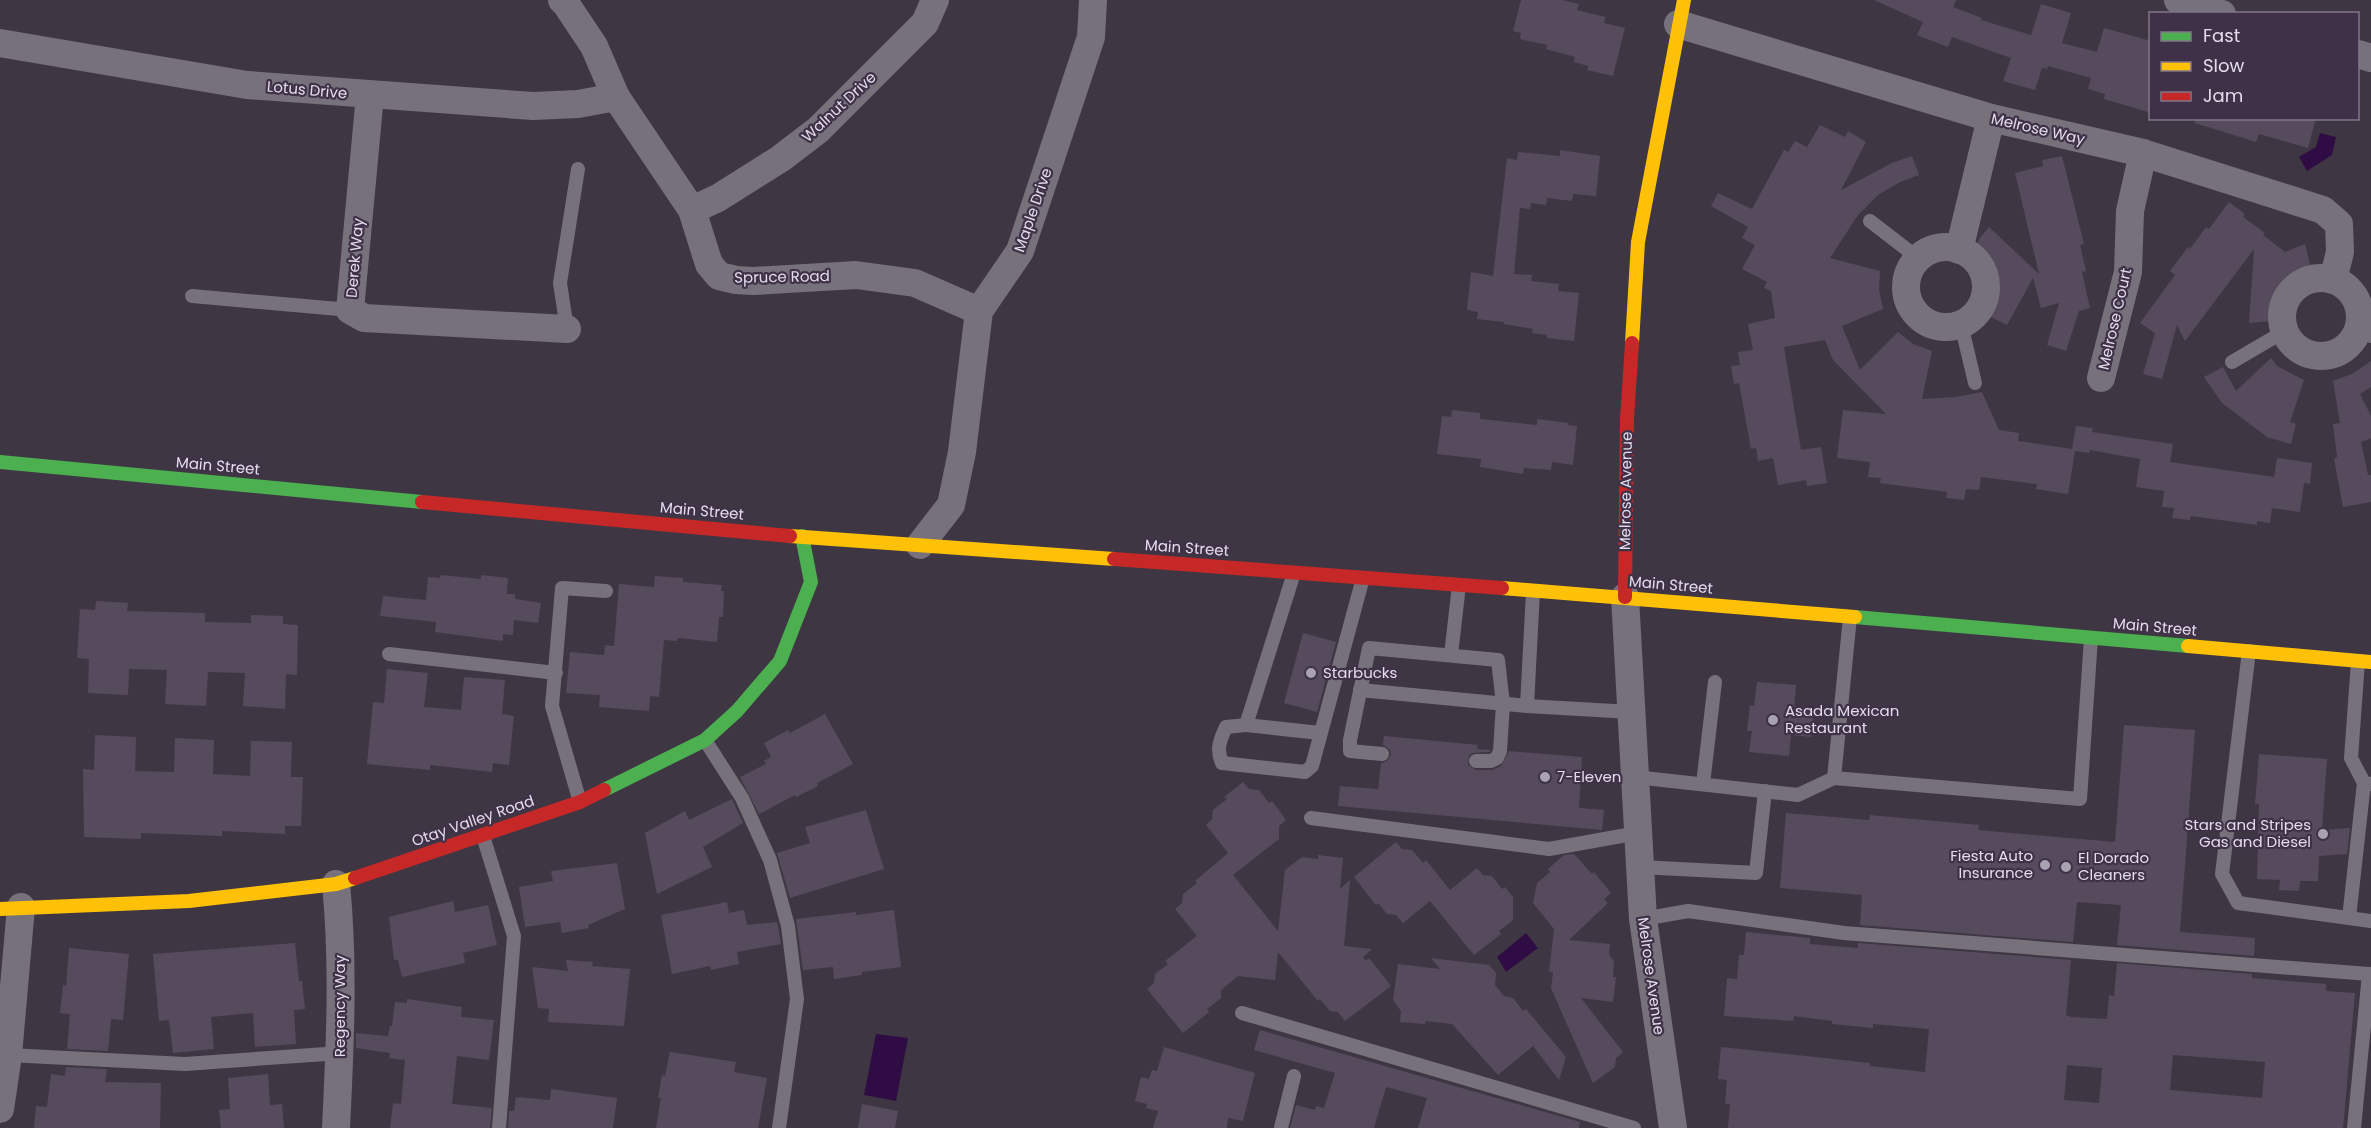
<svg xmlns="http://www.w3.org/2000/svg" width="2371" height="1128" font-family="Poppins,sans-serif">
<rect width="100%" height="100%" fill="#3e3743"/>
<g fill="#300c44">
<polygon points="2320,133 2336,137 2332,155 2307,171 2299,157 2316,147"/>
<polygon points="1526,933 1538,948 1506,972 1497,957"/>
<polygon points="876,1034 908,1038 896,1101 864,1095"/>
</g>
<g fill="#554b5c" fill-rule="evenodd">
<polygon points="1521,0 1562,0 1579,4 1577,10 1606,17 1604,23 1625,28 1613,76 1587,70 1588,66 1574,62 1575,57 1546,49 1547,45 1520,39 1521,33 1513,31"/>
<polygon points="1874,0 1956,0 1953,7 1982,18 1981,20 2031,35 2041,4 2071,13 2062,43 2097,52 2104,28 2151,41 2151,113 2104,99 2105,94 2088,89 2091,78 2048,66 2047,69 2042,68 2035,90 2003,81 2011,58 1952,37 1948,47 1917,35 1923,22"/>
<polygon points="2195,118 2316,118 2308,148 2259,134 2256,142 2195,123"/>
<polygon points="1820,125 1845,137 1848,131 1866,142 1841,190 1892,163 1912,156 1919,175 1900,182 1878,195 1858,215 1830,258 1880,271 1879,290 1883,309 1842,326 1860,370 1898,332 1913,344 1932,351 1922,399 1956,397 1982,392 1999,430 2019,433 2018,441 2072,449 2076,426 2093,428 2092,432 2173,444 2170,462 2274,477 2277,458 2312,463 2310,484 2304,483 2300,512 2272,508 2270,523 2257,521 2257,525 2191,516 2190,520 2172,518 2174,508 2162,507 2164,491 2136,487 2140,459 2090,450 2089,453 2075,451 2068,494 2036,489 2037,484 1981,477 1979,490 1966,489 1964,500 1946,498 1947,492 1880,483 1881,478 1868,477 1870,462 1837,458 1843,410 1886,414 1833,360 1825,340 1784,347 1801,450 1821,447 1827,483 1807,486 1806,480 1778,485 1773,458 1758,461 1756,448 1751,449 1739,383 1734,384 1731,366 1740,365 1738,352 1753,350 1748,324 1775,318 1771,291 1764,288 1767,282 1742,269 1755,245 1742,238 1748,227 1711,206 1718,193 1752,209 1784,150 1788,152 1795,141 1807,147"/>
<polygon points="1560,150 1600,156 1596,196 1573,194 1572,201 1547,198 1546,205 1531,203 1530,209 1520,208 1514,274 1532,275 1531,281 1559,284 1558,291 1579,293 1574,341 1547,338 1547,335 1532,333 1533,329 1504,324 1504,322 1477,319 1478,312 1467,310 1471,272 1493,276 1507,158 1517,160 1518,152 1560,156"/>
<polygon points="2062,156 2084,244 2080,245 2086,271 2082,272 2090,308 2079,311 2066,351 2047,345 2059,303 2041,308 2033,278 2007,325 1987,315 1996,297 1996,278 1992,264 1985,253 1977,246 1979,239 1989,227 2039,274 2015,173 2043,166 2042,160"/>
<polygon points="2229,202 2245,214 2243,217 2265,233 2263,235 2285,252 2305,244 2310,264 2287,277 2280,286 2273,301 2271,321 2249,323 2254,249 2185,341 2177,325 2162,379 2143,374 2155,333 2140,323 2175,275 2170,271 2188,247 2190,249 2206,227 2209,229"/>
<polygon points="2271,358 2277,366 2304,380 2290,422 2296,424 2291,444 2267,437 2222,403 2204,377 2223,367 2236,391"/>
<polygon points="2371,361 2371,387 2360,394 2371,416 2371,438 2361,442 2368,475 2371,475 2371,502 2343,507 2334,459 2337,457 2333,424 2340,423 2333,381 2352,374"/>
<polygon points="1452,410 1480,413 1480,419 1537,425 1537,419 1569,423 1568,425 1577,426 1573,465 1552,462 1551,470 1524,468 1523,474 1480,467 1481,459 1437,454 1442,416 1451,417"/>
<polygon points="441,575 481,579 481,575 508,578 507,594 515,594 515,599 541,603 538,623 514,620 513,635 503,634 503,641 435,632 436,622 380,616 383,596 426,600 428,577 440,578"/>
<polygon points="655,576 683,578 683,582 722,585 721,591 724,591 723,617 719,617 717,642 678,638 677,641 664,640 659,697 650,696 649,711 599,707 600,695 566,693 570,652 604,655 605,645 614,646 619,584 654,587"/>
<polygon points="96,601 128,603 127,611 205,613 205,622 251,623 251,615 283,616 283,624 298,625 297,675 286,674 285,709 243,706 245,673 208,672 206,706 165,704 167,670 129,669 128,695 88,693 89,659 77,658 80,609 95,610"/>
<polygon points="1303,633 1336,642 1317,712 1284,703"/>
<polygon points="387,669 428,673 424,707 461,710 464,677 505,680 502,714 514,716 509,765 493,763 492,772 430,765 430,770 367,764 373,702 384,703"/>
<polygon points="1757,682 1796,685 1794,710 1814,712 1811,737 1791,735 1789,756 1749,752 1752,731 1747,731 1750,705 1754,706"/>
<polygon points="825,714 853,764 817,783 818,786 796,797 795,795 759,814 740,777 766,764 764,761 771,757 764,743 788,730 790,733"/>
<polygon points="2124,725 2195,730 2180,932 2255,938 2254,956 2117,945 2121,905 2077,902 2073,942 1860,925 1862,895 1780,888 1786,813 1869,820 1870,815 1979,825 1978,830 2115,842"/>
<polygon points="95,735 136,737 135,771 174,772 175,738 214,740 213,774 250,776 251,741 292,742 291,777 303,777 301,826 285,826 285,834 222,831 222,836 141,833 141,839 84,837 83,769 94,770"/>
<polygon points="1384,736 1478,745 1477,749 1491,750 1489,752 1472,753 1469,756 1468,765 1476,770 1492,770 1501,766 1509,751 1582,757 1579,808 1604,810 1602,830 1338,806 1340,786 1378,789 1381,763 1386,762 1391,755 1390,750 1383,745"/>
<polygon points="2259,754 2327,759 2322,830 2350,828 2347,854 2319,856 2318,881 2300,881 2299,891 2279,890 2280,880 2257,879 2259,804 2255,804"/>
<polygon points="1243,782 1249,789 1259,790 1269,803 1272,801 1286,820 1279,826 1279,839 1233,875 1278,931 1285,870 1302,857 1318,859 1318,855 1343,858 1340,889 1350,880 1344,946 1372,949 1363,957 1366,961 1369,958 1391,986 1345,1021 1338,1012 1330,1011 1320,999 1318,1001 1278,952 1275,980 1238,976 1221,990 1221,998 1207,1009 1209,1012 1183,1033 1147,989 1154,983 1155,974 1168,964 1165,961 1197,936 1175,909 1182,903 1183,894 1197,883 1195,881 1228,853 1206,825 1212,819 1213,810 1227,799 1224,797"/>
<polygon points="732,799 743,823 703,847 712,867 657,894 645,833 685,811 689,820"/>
<polygon points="866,810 884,869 790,898 777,853 810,843 805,827"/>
<polygon points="1396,842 1402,849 1412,850 1423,863 1426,860 1450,890 1477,868 1483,875 1492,876 1502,889 1505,887 1513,897 1513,920 1499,931 1501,934 1474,955 1430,901 1403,923 1396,915 1387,914 1378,903 1376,905 1354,877"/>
<polygon points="1574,854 1592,874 1594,872 1611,893 1604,899 1608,903 1569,940 1610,944 1609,955 1614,961 1613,977 1616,977 1613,1002 1581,998 1623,1052 1616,1058 1615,1067 1593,1083 1551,988 1553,972 1549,972 1554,929 1533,903 1537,883 1550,872 1548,869 1564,855"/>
<polygon points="617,863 625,909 588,925 589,928 562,933 560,922 525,927 519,887 553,881 551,871"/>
<polygon points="453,901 455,912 488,905 497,945 463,953 465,963 402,977 398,960 394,960 389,917"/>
<polygon points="727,902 729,913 744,910 747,925 777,922 781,944 737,952 739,964 711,970 710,966 672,974 661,915"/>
<polygon points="894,910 901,967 862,972 862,975 834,979 833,967 803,970 796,919 856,912 856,915"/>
<path d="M 1746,932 L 1810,938 L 1810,944 L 1858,948 L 1858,943 L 2071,960 L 2066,1015 L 2071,1017 L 2107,1019 L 2109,995 L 2114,996 L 2117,963 L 2252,974 L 2252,978 L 2326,984 L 2326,991 L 2355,993 L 2343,1128 L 1728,1128 L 1730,1104 L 1725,1104 L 1727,1080 L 1718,1079 L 1721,1047 L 1870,1063 L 1870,1066 L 1925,1072 L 1929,1029 L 1873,1024 L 1873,1028 L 1832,1024 L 1832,1021 L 1794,1016 L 1793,1021 L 1724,1016 L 1727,978 L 1737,979 L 1739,955 L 1744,955 ZM 2173,1055 L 2265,1062 L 2262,1098 L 2170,1090 ZM 2067,1065 L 2102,1068 L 2099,1103 L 2064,1100 Z"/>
<polygon points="295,943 299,981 302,981 305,1009 294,1010 296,1044 255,1047 253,1013 211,1017 214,1049 173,1053 169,1020 159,1021 153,954"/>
<polygon points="69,948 129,954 123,1020 111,1019 108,1051 67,1049 70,1014 60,1013 63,985 66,986"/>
<polygon points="1431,958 1489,965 1496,973 1495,985 1504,996 1513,998 1523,1011 1526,1009 1566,1057 1559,1080 1533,1046 1498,1075 1452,1024 1426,1021 1425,1024 1400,1022 1401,1011 1393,1000 1398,964 1440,969"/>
<polygon points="566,960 593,962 592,966 630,969 624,1026 548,1022 549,1009 538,1008 532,967 568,971"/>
<polygon points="407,999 462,1007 461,1017 494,1020 489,1060 457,1056 452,1104 492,1108 490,1128 390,1128 393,1103 401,1104 405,1060 389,1058 390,1053 356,1048 356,1033 388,1036 390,1026 392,1026 395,1002 407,1003"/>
<polygon points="1260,1030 1580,1122 1579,1128 1418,1128 1427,1098 1386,1087 1374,1128 1290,1128 1296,1105 1315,1110 1316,1106 1324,1108 1335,1073 1254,1050"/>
<polygon points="1164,1047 1255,1073 1243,1121 1228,1118 1227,1128 1153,1128 1158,1111 1146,1108 1147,1104 1135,1101 1141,1077 1149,1079 1152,1070 1157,1071"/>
<polygon points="670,1052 736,1062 734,1072 767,1078 758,1128 656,1128 661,1098 658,1098 662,1075 665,1076"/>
<polygon points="66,1067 107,1069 105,1082 161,1083 160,1128 34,1128 36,1106 47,1107 51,1074 65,1076"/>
<polygon points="268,1074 270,1105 282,1104 284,1128 221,1128 219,1110 230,1109 228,1078"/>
<polygon points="551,1089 617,1098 613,1128 508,1128 509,1111 514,1111 516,1097 550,1100"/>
<polygon points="862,1104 898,1111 895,1128 858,1128"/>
</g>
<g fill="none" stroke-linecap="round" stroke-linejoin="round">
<g stroke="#76717a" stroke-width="14">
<polyline points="1870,221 1918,258"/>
<polyline points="192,296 350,310"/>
<polyline points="1961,324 1975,383"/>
<polyline points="567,329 560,283 578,169"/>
<polyline points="2358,330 2371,336"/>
<polyline points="2232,362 2285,331"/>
<polyline points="1294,573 1246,725 1320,733"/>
<polyline points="1533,591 1527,706 1631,712"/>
<polyline points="2249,651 2222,874 2238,903 2371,921"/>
<polyline points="389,654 556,673"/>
<polyline points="1451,655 1459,585"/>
<polyline points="2358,661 2351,758 2364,783 2371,784"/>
<polyline points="1360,690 1527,706"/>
<path d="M 1246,725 L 1226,727 C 1220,740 1216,749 1222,763 L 1305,772 L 1312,766 L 1363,578"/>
<polyline points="705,740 742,798 770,860 788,926 797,999 779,1128"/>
<polyline points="1382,754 1350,751 1350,740 1369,648 1498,660 1503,704 1500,751 1497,758 1491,761 1476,761"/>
<polyline points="1635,777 1798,795 1834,778 2080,799 2091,638"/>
<polyline points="1834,778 1850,617"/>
<polyline points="1703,784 1715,682"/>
<polyline points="580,802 552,706 562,588 606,591"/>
<polyline points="1311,818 1549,849 1638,833"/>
<polyline points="483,836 514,936 499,1128"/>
<polyline points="1640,867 1756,873 1765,791"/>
<polyline points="2349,918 2364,783"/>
<polyline points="1643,919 1688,911 1844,933 2369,974 2354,1128"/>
<polyline points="1242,1013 1634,1128"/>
<polyline points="8,1055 185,1064 340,1053"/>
<polyline points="1281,1128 1294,1076"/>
</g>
<g stroke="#76717a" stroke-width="28">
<polyline points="562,0 566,4 594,46 616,97 692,210 709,264 719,276 736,280 753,281 856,275 915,283 979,311"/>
<polyline points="2178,0 2222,14"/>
<polyline points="1678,24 1991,118 2143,153 2323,210 2339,224 2340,252 2333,280"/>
<polyline points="0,43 247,85 533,106 578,104 616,97"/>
<polyline points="2358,54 2371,58"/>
<polyline points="370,95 350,310 364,318 567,329"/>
<polyline points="692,210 718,198 780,159 818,130 925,23 935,0"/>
<circle cx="1946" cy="287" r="40"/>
<polyline points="1959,250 1991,118"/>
<circle cx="2321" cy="317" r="39"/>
<polyline points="2101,378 2128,272 2130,211 2143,153"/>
<polyline points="920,545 951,505 962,452 979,311 1020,251 1091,37 1093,0"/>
<polyline points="1625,597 1643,919 1673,1128"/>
<path d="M 336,884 C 344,965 340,1047 336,1128"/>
<polyline points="0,1109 8,1055 21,907"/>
</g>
<g stroke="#4caf50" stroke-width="14">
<polyline points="0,462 422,502"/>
<polyline points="1855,617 2188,646"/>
<polyline points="604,790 705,740 737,711 780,661 811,582 802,536"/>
</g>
<g stroke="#ffc107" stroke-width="14">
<polyline points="1632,343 1638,242 1684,0"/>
<polyline points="790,536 1114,559"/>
<polyline points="1502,588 1855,617"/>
<polyline points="2188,646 2371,662"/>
<polyline points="0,909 189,901 336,884 355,878"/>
</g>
<g stroke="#c62828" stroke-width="14">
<polyline points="422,502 790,536"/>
<polyline points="1114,559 1502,588"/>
<polyline points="1625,597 1627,419 1632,343"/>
<polyline points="355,878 580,802 604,790"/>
</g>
</g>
<g fill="#a9a2b0" stroke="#3f3248" stroke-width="2">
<circle cx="1311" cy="673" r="6"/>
<circle cx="1773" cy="720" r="6"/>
<circle cx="1545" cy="777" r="6"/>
<circle cx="2323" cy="834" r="6"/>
<circle cx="2045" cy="865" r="6"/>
<circle cx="2066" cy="867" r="6"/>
</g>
<g text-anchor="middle" stroke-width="4.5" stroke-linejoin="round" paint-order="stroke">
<g font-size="15" fill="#e3dcea" stroke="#3f3248">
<text transform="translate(307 90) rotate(5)" y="5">Lotus Drive</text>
<text transform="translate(839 107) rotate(-43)" y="5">Walnut Drive</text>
<text transform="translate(2038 129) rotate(13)" y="5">Melrose Way</text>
<text transform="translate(1033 210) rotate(-71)" y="5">Maple Drive</text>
<text transform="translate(355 258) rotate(-85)" y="5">Derek Way</text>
<text transform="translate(782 277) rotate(-1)" y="5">Spruce Road</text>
<text transform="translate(2115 319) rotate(-77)" y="5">Melrose Court</text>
<text transform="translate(218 466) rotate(5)" y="5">Main Street</text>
<text transform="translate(1626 491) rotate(-89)" y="5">Melrose Avenue</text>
<text transform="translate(702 511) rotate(5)" y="5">Main Street</text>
<text transform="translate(1187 548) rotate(4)" y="5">Main Street</text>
<text transform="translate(1671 585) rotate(5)" y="5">Main Street</text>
<text transform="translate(2155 627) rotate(5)" y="5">Main Street</text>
<text transform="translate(473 821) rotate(-19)" y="5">Otay Valley Road</text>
<text transform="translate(1651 976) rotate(82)" y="5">Melrose Avenue</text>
<text transform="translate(340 1006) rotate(-90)" y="5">Regency Way</text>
</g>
<g font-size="15" fill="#e3dcea" stroke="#3f3248" text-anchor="start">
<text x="1323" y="678">Starbucks</text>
<text x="1785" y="716">Asada Mexican<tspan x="1785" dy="17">Restaurant</tspan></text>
<text x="1557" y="782">7-Eleven</text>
<text x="2311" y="830" text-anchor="end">Stars and Stripes<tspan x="2311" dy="17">Gas and Diesel</tspan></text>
<text x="2033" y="861" text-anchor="end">Fiesta Auto<tspan x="2033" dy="17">Insurance</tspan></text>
<text x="2078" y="863">El Dorado<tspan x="2078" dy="17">Cleaners</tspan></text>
</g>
</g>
<rect x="2149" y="12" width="210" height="108" fill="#3f3248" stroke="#817689" stroke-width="1.5"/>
<rect x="2161" y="32" width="30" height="9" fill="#4caf50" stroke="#817689" stroke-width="1.5"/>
<text x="2203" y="42" font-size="18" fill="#e3dcea">Fast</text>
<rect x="2161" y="62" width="30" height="9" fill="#ffc107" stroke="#817689" stroke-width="1.5"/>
<text x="2203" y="72" font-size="18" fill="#e3dcea">Slow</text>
<rect x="2161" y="92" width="30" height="9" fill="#c62828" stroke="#817689" stroke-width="1.5"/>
<text x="2203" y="102" font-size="18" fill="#e3dcea">Jam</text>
</svg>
